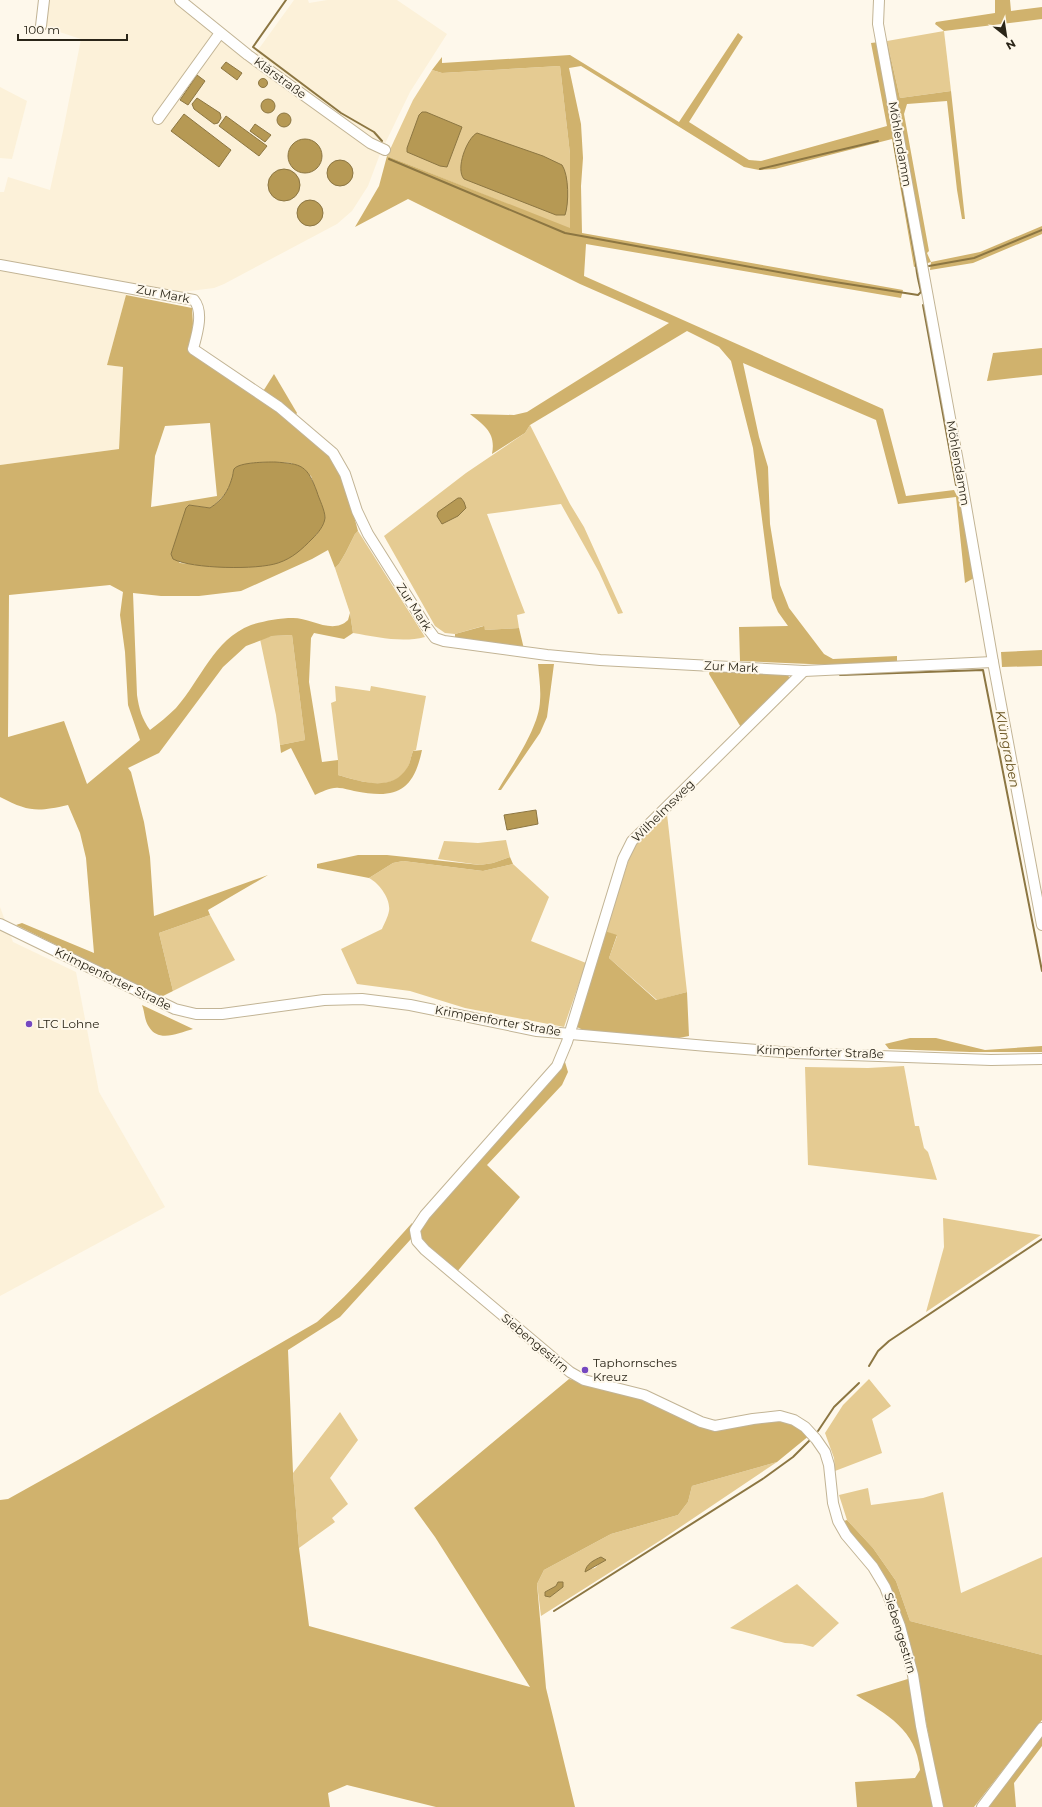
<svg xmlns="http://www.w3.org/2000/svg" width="1042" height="1807" font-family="Montserrat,sans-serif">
<rect width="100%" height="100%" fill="#fef8eb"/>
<g fill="#fcf1d9">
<polygon points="47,0 173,0 225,43 250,61 294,0 308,0 309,3 327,0 397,0 447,34 410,92 380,154 368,186 352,211 337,224 224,284 214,288 174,293 129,284 107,365 123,367 119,449 0,465 0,192 4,192 8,177 50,190 63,131 81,39 44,27"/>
<polygon points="0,87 27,101 12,159 0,158"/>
<polygon points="0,907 13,942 76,972 99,1092 165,1207 0,1296"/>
</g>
<g fill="#e5cb92" fill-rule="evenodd">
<polygon points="944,31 951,91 900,98 887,41"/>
<polygon points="560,66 570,154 570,229 387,156 413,100 432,70 442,73"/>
<polygon points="530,425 570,504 584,527 623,613 618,614 599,572 561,504 487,514 525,613 517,615 519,628 485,630 483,626 455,634 445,633 435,626 384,536 466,473 525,433"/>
<path d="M 358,531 L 425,637 C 402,643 377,637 353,633 L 350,613 L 335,568 L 339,564 L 346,552 L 355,534 Z"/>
<polygon points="292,635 305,740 280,745 276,715 260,639 272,636"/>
<path d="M 335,686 L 370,691 L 371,686 L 426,696 L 416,750 L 413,751 C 411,756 410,764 407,769 C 391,793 360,781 338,775 L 338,760 L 331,703 L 336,701 Z"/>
<polygon points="667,814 687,992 657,1000 609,958 617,936 605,931 632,850 646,833"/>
<polygon points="506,840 510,857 493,863 480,865 438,859 444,841 478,843"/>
<path d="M 403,861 L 483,871 L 513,864 L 549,897 L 531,941 L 586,963 L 564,1027 L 465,1008 L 410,991 L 357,984 L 341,949 L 382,929 C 384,924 388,917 389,911 C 391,899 379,883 369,878 L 393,863 Z"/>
<polygon points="210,915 235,960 173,991 159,933"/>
<polygon points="904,1066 915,1126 919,1126 924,1148 928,1152 937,1180 808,1165 805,1067 868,1068"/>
<polygon points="943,1218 1041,1235 926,1312 944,1247"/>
<polygon points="869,1379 891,1406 872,1419 882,1453 835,1471 834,1458 825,1433 843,1405"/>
<polygon points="340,1412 358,1440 330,1478 348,1504 332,1518 335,1522 299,1548 293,1473"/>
<path d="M 777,1462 L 661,1540 L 541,1616 L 537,1584 L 544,1570 L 611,1534 L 678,1515 L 688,1502 L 692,1486 ZM 597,1559 L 600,1563 L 595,1568 L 590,1569 L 589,1564 ZM 556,1586 L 563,1587 L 550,1597 L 545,1592 Z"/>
<polygon points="868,1488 871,1505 923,1498 943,1492 961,1593 1042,1557 1042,1655 910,1621 896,1581 873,1548 847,1520 839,1495"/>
<polygon points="797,1584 839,1623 813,1647 802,1644 785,1643 730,1628"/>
</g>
<g fill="#d0b26d" fill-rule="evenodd">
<polygon points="995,0 1010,0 1011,11 1042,7 1042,19 944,31 935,24 936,22 995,13"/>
<path d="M 738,33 L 743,37 L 689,122 L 749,160 L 761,161 L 887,126 L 871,43 L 887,41 L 900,98 L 951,91 L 965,219 L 962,219 L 957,190 L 947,101 L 907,104 L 904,114 L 929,251 L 927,253 L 931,262 L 980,252 L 1042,226 L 1042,234 L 973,263 L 930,270 L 931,262 L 914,267 L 892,139 L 775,169 L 759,170 L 744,167 L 581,66 L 569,68 L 581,124 L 583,158 L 581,186 L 582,233 L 903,290 L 901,298 L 586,244 L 584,276 L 883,409 L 906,496 L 954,490 L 957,496 L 962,495 L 974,578 L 965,583 L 956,497 L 898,504 L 876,420 L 743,363 L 759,437 L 768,467 L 770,524 L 780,585 L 789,608 L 824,654 L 833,659 L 897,656 L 897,662 L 833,665 L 740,661 L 739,627 L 788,626 L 778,612 L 772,598 L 753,448 L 731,361 L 719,347 L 687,331 L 530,425 L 525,433 L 492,454 C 496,433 485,426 470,414 L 514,415 L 527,412 L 669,323 L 580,284 L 408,199 L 355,227 L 379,186 L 387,156 L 570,228 L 570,154 L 560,66 L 442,73 L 432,70 L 442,57 L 442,63 L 570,55 L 679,122 Z"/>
<path d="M 126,295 L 192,308 L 193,324 L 190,349 L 278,409 L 332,457 L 346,487 L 358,531 L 355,534 L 346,552 L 339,564 L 335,568 L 328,550 L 312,559 L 241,591 L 199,596 L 161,596 L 133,593 L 137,695 C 139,709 142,719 150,730 C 159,723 168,716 176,708 C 201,680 213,640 251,625 C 264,621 279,618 293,618 C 311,618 333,635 348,620 L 350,613 L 353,633 L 344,639 L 314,633 L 311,638 L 309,682 L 322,762 L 338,760 L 338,775 C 360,781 391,793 407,768 C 410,764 411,756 413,751 L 422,750 C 413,793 395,799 354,791 C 349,790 344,788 339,788 C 331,787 322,792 315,795 L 291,748 L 281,753 L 280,745 L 305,740 L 292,635 L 272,636 L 246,646 L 223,667 L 159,753 L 128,768 L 131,772 L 144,822 L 150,857 L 154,916 L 268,875 L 208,910 L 210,915 L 159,933 L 173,991 L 161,997 L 16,925 L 22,923 L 94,953 L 86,858 L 80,833 L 68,805 C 37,812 29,812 0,797 L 0,465 L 119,449 L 123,367 L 107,365 ZM 210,423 L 217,496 L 151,507 L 155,456 L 165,426 ZM 275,462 L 291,463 L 311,476 L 325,517 L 322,526 L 316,535 L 278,563 L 247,567 L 218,567 L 180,563 L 171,554 L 189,505 L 210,508 C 224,498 232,486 234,469 L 253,463 ZM 110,585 L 123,592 L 120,615 L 125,652 L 128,705 L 140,740 L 87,784 L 64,721 L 8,737 L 9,595 Z"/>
<polygon points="1042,348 1042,375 987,381 993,353"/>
<polygon points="274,374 297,413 295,416 262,393"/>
<polygon points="484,626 485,630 519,628 524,649 455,640 455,634"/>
<polygon points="1042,650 1042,666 1002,667 1001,652"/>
<path d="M 538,664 L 554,664 L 547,717 L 540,733 L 501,790 L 498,790 C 512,766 539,728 540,701 C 541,689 539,676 538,664 Z"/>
<polygon points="710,670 788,674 790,681 742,729 709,674"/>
<polygon points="358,855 387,855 480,865 493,863 510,857 513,864 483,871 403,861 393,863 369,878 317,868 317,864"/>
<polygon points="605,931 617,935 609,958 656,1000 687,992 689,1036 679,1038 583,1030 577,1027 579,1018"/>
<path d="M 142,1005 L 193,1029 C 178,1033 159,1043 149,1027 C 144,1020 145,1012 142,1005 Z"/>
<polygon points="910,1038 936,1038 985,1050 1042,1046 1042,1052 970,1052 889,1049 885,1044"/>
<polygon points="565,1062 568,1072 562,1085 487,1165 520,1197 456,1273 420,1240 418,1230"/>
<path d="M 412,1223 L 411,1239 L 340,1317 L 288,1350 L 293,1473 L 299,1548 L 309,1626 L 530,1687 L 435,1537 L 414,1508 L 569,1379 L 642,1398 L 700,1425 L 780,1418 L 794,1423 L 810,1435 L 777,1462 L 692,1486 L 688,1502 L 678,1515 L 611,1534 L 544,1570 L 537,1584 L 546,1688 L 575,1807 L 436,1807 L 347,1785 L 328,1793 L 330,1807 L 0,1807 L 0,1500 L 8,1499 L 78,1460 L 317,1322 C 352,1292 381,1257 412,1223 Z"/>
<polygon points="847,1520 873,1548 896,1581 910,1621 1042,1655 1042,1720 974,1807 942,1807 917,1674 902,1621 841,1522"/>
<path d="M 911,1678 L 934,1807 L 857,1807 L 855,1782 L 915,1778 L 920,1770 C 916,1729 887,1715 856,1695 Z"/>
<polygon points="1042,1733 1042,1746 1014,1783 1016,1807 985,1807"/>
</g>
<g fill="#b69954" stroke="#8c7642">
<polygon points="226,62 242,73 237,80 221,68"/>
<polygon points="197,75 205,81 188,105 180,100"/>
<circle cx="263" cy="83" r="4.5"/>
<polygon points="197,98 220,113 221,118 218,123 214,124 194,109 192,104"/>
<circle cx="268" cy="106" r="7"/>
<polygon points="422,112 426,112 462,127 447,167 440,166 407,152 407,148 419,115"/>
<circle cx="284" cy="120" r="7"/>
<polygon points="184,114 231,150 219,167 171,131"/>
<polygon points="226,116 267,146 259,156 219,126"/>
<polygon points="255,124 271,135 265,142 250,131"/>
<path d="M 477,133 L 543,156 L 562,165 C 569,175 569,204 565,215 L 556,215 L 464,179 C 455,169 467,138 477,133 Z"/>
<circle cx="305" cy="156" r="17"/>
<circle cx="340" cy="173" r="13"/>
<circle cx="284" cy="185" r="16"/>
<circle cx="310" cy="213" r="13"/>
<path d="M 275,462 C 302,464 307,465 317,492 C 319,499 325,510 325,518 C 324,526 318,533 312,539 C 302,549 293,558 278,563 C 258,570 192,569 173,559 L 171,554 L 186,508 L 189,505 L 210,508 C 222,500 228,492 232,478 C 233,476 233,471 234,469 C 239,462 267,462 275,462 Z"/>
<polygon points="458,498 461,498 464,502 466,508 458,516 442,524 437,516 438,512"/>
<polygon points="536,810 538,824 507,830 504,815"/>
<path d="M 601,1557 L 606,1560 L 585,1572 C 586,1564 594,1560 601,1557 Z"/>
<polygon points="558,1582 563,1582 563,1587 550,1597 545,1596 545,1592 556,1586"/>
</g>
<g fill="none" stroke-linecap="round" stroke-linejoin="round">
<g stroke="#8c7642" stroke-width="2">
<polyline points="286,0 253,47 341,113 374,132 382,141"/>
<path d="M 389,159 L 565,233 L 822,280 L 918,295 L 921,292 C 919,282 916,273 916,263 L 894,143"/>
<polyline points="760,169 878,141"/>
<polyline points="929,266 974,258 1042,230"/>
<polyline points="923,305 956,485"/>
<polyline points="840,675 983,670 1042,971"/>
<polyline points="869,1366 878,1351 889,1341 1042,1239"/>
<polyline points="818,1431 834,1407 859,1383"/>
<polyline points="554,1611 764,1478 793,1457 809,1441"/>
</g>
<defs>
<g id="minor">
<polyline points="180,0 248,55 370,143 385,150"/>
<polyline points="879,0 878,24 963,489 993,662 1042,925"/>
<polyline points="41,26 44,0"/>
<polyline points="158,119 220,33"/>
<path d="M 0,265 L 194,300 C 204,312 197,334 193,349 L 279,407 L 333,453 L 345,474 L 357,511 L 368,534 L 426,626 L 435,638 L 444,641 L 547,655 L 600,660 L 804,671 L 993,662"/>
<polyline points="804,671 632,841 623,859 567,1042 557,1066 425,1215 415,1230 417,1241 425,1250 570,1372 584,1380 644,1395 701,1422 715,1426 753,1419 780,1416 794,1420 805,1427 816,1439 825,1452 829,1465 833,1503 838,1521 846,1535 873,1567 885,1587 900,1626 913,1675 921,1726 938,1807"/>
<polyline points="0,924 175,1009 196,1014 222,1014 324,1000 362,999 410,1005 537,1031 707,1046 794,1053 991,1060 1042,1059"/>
<polyline points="982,1807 1042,1728"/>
</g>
</defs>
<use href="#minor" stroke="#c2b495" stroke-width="12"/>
<use href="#minor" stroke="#fff" stroke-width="10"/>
</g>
<g fill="#7548c0" stroke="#fef8eb" stroke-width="1.5">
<circle cx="29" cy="1024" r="4"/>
<circle cx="585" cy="1370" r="4"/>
</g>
<g text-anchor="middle" stroke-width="4" stroke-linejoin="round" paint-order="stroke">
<g font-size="12" fill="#2a2518" stroke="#fef8eb">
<text transform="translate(280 78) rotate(36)" y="4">Klärstraße</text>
<text transform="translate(900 144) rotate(80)" y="4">Möhlendamm</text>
<text transform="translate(163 294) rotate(11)" y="4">Zur Mark</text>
<text transform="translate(958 463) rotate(80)" y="4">Möhlendamm</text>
<text transform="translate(414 607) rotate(57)" y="4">Zur Mark</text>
<text transform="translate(731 667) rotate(3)" y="4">Zur Mark</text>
<text transform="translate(663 811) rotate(-45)" y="4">Wilhelmsweg</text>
<text transform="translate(113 979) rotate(26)" y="4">Krimpenforter Straße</text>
<text transform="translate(498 1021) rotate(10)" y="4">Krimpenforter Straße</text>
<text transform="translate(820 1052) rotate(2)" y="4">Krimpenforter Straße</text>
<text transform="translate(535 1343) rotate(40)" y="4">Siebengestirn</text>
<text transform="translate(900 1633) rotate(73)" y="4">Siebengestirn</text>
</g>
<g font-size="12" fill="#2a2518" stroke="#fef8eb" text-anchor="start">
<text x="37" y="1028">LTC Lohne</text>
<text x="593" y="1367">Taphornsches<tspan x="593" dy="14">Kreuz</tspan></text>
</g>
<g font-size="13" font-style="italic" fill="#66511d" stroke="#fef8eb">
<text transform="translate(1008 749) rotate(79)" y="5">Klüngraben</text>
</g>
</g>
<g transform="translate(1006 36) rotate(150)" stroke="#fef8eb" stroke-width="3" paint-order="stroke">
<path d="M0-3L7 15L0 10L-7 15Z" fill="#2a2518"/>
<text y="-6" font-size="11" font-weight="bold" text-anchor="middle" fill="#2a2518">N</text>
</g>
<path d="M18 34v6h109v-6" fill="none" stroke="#2a2518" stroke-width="2"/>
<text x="24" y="34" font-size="12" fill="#2a2518" stroke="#fef8eb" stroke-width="3" paint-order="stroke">100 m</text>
</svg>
